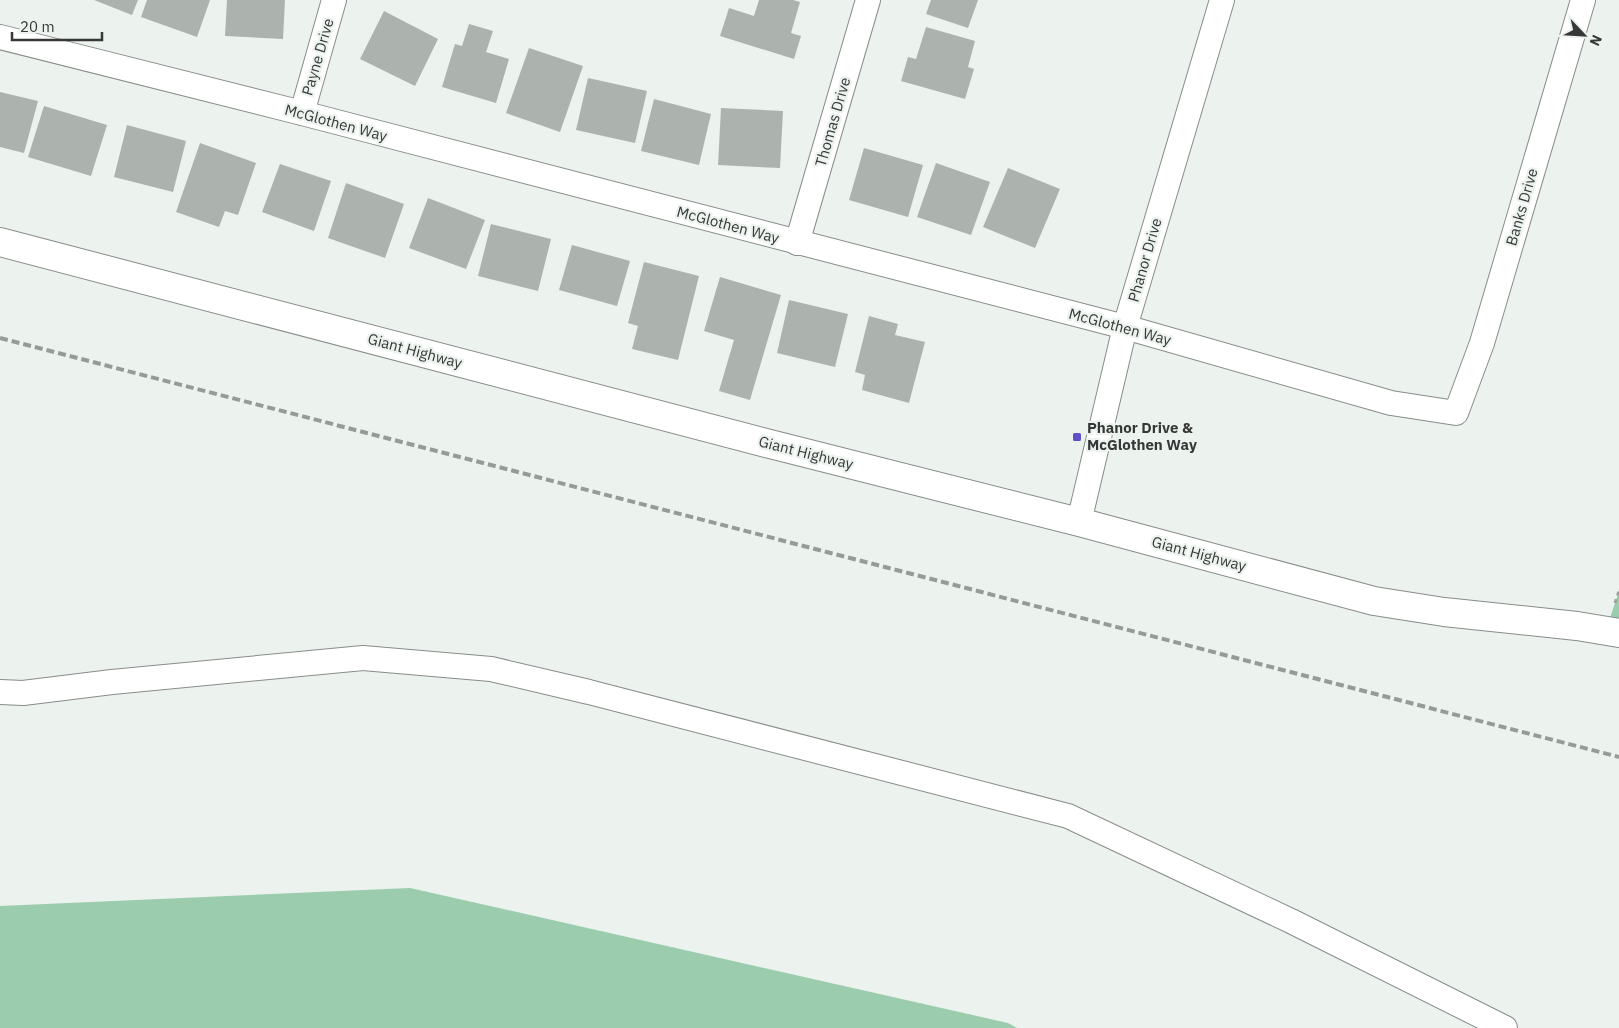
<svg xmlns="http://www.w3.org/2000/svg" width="1619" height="1028" font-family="'IBM Plex Sans',sans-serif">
<rect width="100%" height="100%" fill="#ecf2ee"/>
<g fill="#9accad">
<polygon points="1619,591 1619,630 1606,630"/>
<polygon points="410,888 1008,1023 1017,1028 0,1028 0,906"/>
</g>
<g fill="#acb2ae">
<polygon points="94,0 138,0 132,15"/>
<polygon points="147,0 210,0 197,37 141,17"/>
<polygon points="227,0 285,0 283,39 225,36"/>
<polygon points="759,0 793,0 800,2 791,33 801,36 794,59 720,36 729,8 754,16"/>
<polygon points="931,0 978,0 968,28 926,14"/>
<polygon points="384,11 438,39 415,86 360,59"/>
<polygon points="469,24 493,31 486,52 509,59 496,103 442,87 455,44 462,46"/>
<polygon points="926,27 975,41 968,67 974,69 965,99 901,81 908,57 916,59"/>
<polygon points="529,48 583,66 560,132 506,113"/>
<polygon points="588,78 647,91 635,143 576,130"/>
<polygon points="0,92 38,101 24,153 0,147"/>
<polygon points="654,99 711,114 699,165 641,151"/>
<polygon points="44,106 107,125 91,176 28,157"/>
<polygon points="721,108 783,111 780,168 718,165"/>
<polygon points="127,125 186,141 173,192 114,177"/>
<polygon points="200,143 256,163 238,215 225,211 219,227 176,212"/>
<polygon points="864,148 923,165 908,217 849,200"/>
<polygon points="936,163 990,182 971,235 917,217"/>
<polygon points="280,164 331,181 314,231 262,212"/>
<polygon points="1008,168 1060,189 1035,248 983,227"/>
<polygon points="346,183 404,204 385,258 328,238"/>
<polygon points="428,198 485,220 466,269 409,248"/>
<polygon points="491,224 551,239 538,291 478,276"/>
<polygon points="572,245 630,261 617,306 559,290"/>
<polygon points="644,262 699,276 678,360 632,349 638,326 628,323"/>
<polygon points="720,277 781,295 750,400 719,391 734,340 704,331"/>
<polygon points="789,300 848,314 835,367 777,353"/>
<polygon points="869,316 898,324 895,335 925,342 909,403 862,390 865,375 855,372"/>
</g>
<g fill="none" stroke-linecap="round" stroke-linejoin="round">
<defs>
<g id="minor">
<polyline points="0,37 302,113 1125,327 1391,403 1456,413 1482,343 1583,0"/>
<polyline points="302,113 334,0"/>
<polyline points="797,243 868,0"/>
<polyline points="1079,522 1125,327 1222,0"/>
<polyline points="0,692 23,693 112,682 363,658 491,669 589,692 1068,816 1291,921 1505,1028"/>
</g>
<polyline id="tertiary" points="0,242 770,444 1079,522 1374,601 1444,612 1577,626 1619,633"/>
</defs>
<use href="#minor" stroke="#888d89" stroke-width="26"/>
<use href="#tertiary" stroke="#888d89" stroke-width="30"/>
<polyline stroke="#9da19e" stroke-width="3" stroke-dasharray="4 4" stroke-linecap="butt" points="1615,603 1619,591"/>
<use href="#minor" stroke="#fff" stroke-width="24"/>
<use href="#tertiary" stroke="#fff" stroke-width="28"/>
<polyline stroke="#979b98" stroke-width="4" stroke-dasharray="8 4" stroke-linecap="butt" points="0,338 1619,757"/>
</g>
<rect fill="#5f50c9" stroke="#ecf2ee" stroke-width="2" x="1072" y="432" width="10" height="10" rx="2.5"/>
<g text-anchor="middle" stroke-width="4.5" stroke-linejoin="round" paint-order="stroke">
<g font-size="15" fill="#363837" stroke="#ecf2ee">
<text transform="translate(318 57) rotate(-74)" y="5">Payne Drive</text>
<text transform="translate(833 122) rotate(-74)" y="5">Thomas Drive</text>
<text transform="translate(336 123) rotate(15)" y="5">McGlothen Way</text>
<text transform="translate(1522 207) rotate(-74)" y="5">Banks Drive</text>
<text transform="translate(728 225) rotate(15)" y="5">McGlothen Way</text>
<text transform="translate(1145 260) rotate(-74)" y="5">Phanor Drive</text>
<text transform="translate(1120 327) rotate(15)" y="5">McGlothen Way</text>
<text transform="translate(415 351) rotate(15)" y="5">Giant Highway</text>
<text transform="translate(806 453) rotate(14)" y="5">Giant Highway</text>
<text transform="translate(1199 554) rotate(15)" y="5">Giant Highway</text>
</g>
<g font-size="15" font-weight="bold" fill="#363837" stroke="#ecf2ee" text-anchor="start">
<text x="1087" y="433">Phanor Drive &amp;<tspan x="1087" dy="17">McGlothen Way</tspan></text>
</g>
</g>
<g transform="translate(1584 35) rotate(115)" stroke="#ecf2ee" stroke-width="4" paint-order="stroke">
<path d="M0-4L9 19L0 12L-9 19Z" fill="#363837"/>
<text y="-8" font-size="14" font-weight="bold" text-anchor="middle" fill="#363837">N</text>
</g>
<path d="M12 32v8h90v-8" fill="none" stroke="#363837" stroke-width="2.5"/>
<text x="20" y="32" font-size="15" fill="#363837" stroke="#ecf2ee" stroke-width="4" paint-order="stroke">20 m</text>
</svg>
